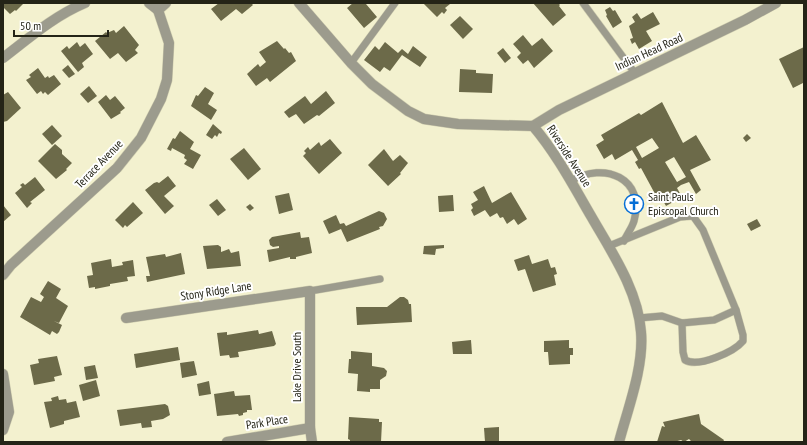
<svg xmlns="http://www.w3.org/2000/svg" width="807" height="445" font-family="'PT Sans Narrow',sans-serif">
<rect width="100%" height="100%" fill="#f3f1cf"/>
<g fill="#6c6a49" fill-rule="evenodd">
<polygon points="3,3 24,3 16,11 15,10 10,14 3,7"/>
<polygon points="219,3 251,3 253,5 242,14 236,9 221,21 211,9"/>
<polygon points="353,3 367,3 366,4 377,17 364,28 347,8"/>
<polygon points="423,3 449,3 450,4 445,8 447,10 444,14 442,12 437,17"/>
<polygon points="533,3 558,3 560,5 559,6 566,15 553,26"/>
<polygon points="610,7 613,11 615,10 622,22 613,28 606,16 607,15 605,10"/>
<polygon points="653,12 660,24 646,31 652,41 639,49 635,42 632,44 630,39 633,38 629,26 635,22 632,17 637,13 641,19"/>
<polygon points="460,16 473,29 463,39 450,25"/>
<polygon points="124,26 139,45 135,50 138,53 126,62 118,53 110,59 95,41 106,32 107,33 114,30 116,33"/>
<polygon points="523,35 532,46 542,38 553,51 534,68 528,60 523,64 517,57 521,53 513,44"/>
<polygon points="277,41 284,49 285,48 289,53 291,52 296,61 270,82 267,78 256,86 247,74 258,64 260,67 266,62 259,52"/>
<polygon points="77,42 80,47 85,43 93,54 82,63 84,67 78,72 61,51 67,46 69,49"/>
<polygon points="385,42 398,53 402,49 408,54 413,46 427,57 420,67 402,55 390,71 384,67 380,72 364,60 375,46 379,50"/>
<polygon points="804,47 804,79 803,83 793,88 779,59"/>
<polygon points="503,48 511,58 505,63 497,53"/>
<polygon points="68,65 75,74 69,78 62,70"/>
<polygon points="38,68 45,78 48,76 49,78 54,75 61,84 48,95 45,92 43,94 41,91 37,94 26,80 31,77 29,75"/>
<polygon points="460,69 476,70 476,73 493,74 492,93 459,92"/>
<polygon points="89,86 97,96 88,103 80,94"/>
<polygon points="205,87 214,93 208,104 217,110 211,120 191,106 196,95 198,96"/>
<polygon points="326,91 335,103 319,116 317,115 304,124 296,114 289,118 284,112 305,96 311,104"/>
<polygon points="8,92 21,108 7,121 3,122 3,95"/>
<polygon points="106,95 110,100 115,96 125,108 120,112 121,113 111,119 98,102"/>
<path d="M 662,102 L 683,143 L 696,135 L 711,160 L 690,170 L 701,190 L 696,194 L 689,182 L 681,185 L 677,188 L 682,197 L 666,206 L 661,197 L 651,203 L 647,196 L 654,192 L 641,168 L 639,169 L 635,162 L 638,160 L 632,150 L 615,160 L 612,154 L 604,159 L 596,145 L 604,140 L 601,135 L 639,113 L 641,115 ZM 652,138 L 659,148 L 642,158 L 636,147 ZM 674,157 L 686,177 L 677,182 L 665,162 Z"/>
<polygon points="213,124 222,132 221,134 219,133 217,137 215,135 212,139 206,135"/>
<polygon points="52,125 62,136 52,145 42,134"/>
<polygon points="180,131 194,142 190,149 201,155 193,169 184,164 187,160 184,158 185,155 172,148 171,151 167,149 173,138 175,139"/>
<polygon points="747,134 751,138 746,142 743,138"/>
<polygon points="330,139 342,153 319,174 303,156 306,153 304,151 308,147 310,150 319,142 321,146"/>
<polygon points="55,144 62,150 62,154 72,163 66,169 67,170 56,179 38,161"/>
<polygon points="244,148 261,169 248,180 230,159"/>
<polygon points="384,149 393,161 400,155 408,163 400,173 401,174 388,186 368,165"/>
<polygon points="168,176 176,186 164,196 174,206 165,214 145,190 154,183 157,182 159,183"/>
<polygon points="35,177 45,190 30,202 32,203 27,208 15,193 22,187 20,185 23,183 25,185"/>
<polygon points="484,186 492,203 511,192 527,219 518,225 514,219 507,224 503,217 500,218 497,213 490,217 485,210 474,216 471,210 473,208 471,204 478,200 473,192"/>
<polygon points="289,193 293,210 279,214 275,196"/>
<polygon points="453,195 454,211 439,212 438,196"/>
<polygon points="217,199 226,210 218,216 209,205"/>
<polygon points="133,202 143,213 127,227 125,225 123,228 115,220"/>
<polygon points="250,204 254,208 250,211 246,207"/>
<polygon points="3,205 11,215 3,222"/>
<polygon points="379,211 384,213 387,219 383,226 379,227 380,229 347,242 341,229 329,234 323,221 336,215 340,224 344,223 346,226"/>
<polygon points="757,219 761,226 751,231 747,224"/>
<polygon points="300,232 301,238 309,237 312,253 296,257 296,259 290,259 290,257 269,262 267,250 279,248 279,246 273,247 270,245 269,240 272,237"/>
<polygon points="218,245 221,247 221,252 229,249 231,253 239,251 241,266 207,269 203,246"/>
<polygon points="444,245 444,248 436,249 435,255 423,254 424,246"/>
<polygon points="181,253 185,274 147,282 146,276 150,276 146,257 165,254 166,257"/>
<polygon points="529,255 532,264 548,259 551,268 555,267 557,274 554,275 556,285 533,292 525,269 518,271 514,260"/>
<polygon points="111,259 112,267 123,265 122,262 133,260 135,276 127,277 128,281 110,284 110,286 95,289 95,287 89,288 87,276 93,275 91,263"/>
<polygon points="48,281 61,289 56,298 68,306 59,323 54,321 62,325 59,332 57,334 52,331 50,335 20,317 31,297 41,302 44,297 40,294"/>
<polygon points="400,297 404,297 408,300 409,304 411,304 412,322 357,325 356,307 387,307"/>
<polygon points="258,330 259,334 272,331 276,344 274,346 238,352 239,357 230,358 229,355 220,356 217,333 227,332 227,335"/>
<polygon points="471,340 472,354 453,354 452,342"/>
<polygon points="569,340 569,348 573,348 573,355 570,355 570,364 549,365 548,352 544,352 544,341"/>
<polygon points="178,347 180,360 136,368 134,354"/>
<polygon points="351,351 372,353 372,366 384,368 387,371 386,376 380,380 380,389 370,389 370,392 357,391 358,374 348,373 349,359 351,359"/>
<polygon points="57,356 62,375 54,377 55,381 34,385 30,365 39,363 38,359"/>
<polygon points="194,361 197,375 182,378 180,363"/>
<polygon points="95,365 98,378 86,380 84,367"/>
<polygon points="96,380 100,396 83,401 79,385"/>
<polygon points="209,381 211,394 199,396 197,384"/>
<polygon points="234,391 235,396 250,395 252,410 247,410 247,412 243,413 243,415 239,416 238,414 217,416 214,394"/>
<polygon points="58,396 59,400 66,399 67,403 76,401 80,417 64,421 64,424 50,428 44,402 52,401 51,398"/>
<polygon points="165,404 168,406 170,415 163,419 151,421 152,427 142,428 141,423 120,426 117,410"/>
<polygon points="699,414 701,424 724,440 723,442 692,442 689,439 684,442 681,440 674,442 657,442 662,426 665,427 663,422"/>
<polygon points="349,417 379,419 379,422 382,422 381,442 350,442 350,440 348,439"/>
<polygon points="499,427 499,442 485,442 484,428"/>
</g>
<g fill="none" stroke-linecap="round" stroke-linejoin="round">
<defs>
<g id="service">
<polyline points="583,3 634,72"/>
<polyline points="351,63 395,3"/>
<path d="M 571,181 C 604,161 646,178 634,221 C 632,228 627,234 624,241"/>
<polyline points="609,246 680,217 693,216 703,230 736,310 714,320 682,323 662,316 639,318"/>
<polyline points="310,291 380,279"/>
<path d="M 682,323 L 683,352 L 685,360 C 698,368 734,352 743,341 L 743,335 L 736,310"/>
</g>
<g id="minor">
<polyline points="149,3 158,10"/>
<path d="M 3,58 C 29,38 54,16 85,3"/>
<polyline points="533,126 559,110 745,20 776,3"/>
<polyline points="3,275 11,265 117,168 141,138 161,99 167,80 169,43 158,10 166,3"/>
<polyline points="126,318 310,291 310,428 312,442"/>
<polyline points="3,374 9,412 3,430"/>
<polyline points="227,442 310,428"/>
</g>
<path id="tertiary" d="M 299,3 L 351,63 L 372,84 L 408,111 L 424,119 L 458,124 L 533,126 C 556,153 573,185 591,216 C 611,251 638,290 641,332 C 644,367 628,408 619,442"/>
</defs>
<use href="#service" stroke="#ceccae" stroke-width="8"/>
<use href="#minor" stroke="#ceccae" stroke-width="11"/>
<use href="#tertiary" stroke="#ceccae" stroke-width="11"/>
<use href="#service" stroke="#9c9b8d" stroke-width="7"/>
<use href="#minor" stroke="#9c9b8d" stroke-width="10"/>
<use href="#tertiary" stroke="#9c9b8d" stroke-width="10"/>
</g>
<defs>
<symbol id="church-ring" viewBox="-11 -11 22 22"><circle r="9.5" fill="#fff" stroke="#066ed6" stroke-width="1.5"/><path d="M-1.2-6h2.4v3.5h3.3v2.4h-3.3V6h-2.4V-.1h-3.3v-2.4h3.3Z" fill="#066ed6"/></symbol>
</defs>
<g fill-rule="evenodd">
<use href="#church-ring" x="623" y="193" width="22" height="22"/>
</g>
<g text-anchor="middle" stroke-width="4" stroke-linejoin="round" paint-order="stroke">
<g font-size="12" fill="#242417" stroke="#fff">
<text transform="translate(649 52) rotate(-25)" y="4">Indian Head Road</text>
<text transform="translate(569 156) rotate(57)" y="4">Riverside Avenue</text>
<text transform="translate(99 164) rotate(-46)" y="4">Terrace Avenue</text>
<text transform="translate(216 291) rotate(-9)" y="4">Stony Ridge Lane</text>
<text transform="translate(297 367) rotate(-90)" y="4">Lake Drive South</text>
<text transform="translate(267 422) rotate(-9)" y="4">Park Place</text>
</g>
<g font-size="12" fill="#242417" stroke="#fff" text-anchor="start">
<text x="648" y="201">Saint Pauls<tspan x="648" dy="14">Episcopal Church</tspan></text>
</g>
</g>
<rect width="807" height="445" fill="none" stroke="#242417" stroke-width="8"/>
<path d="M14 30v6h94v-6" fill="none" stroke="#242417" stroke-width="2"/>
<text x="20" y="30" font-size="12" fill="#242417" stroke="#ffffff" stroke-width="3" paint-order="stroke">50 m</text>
</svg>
